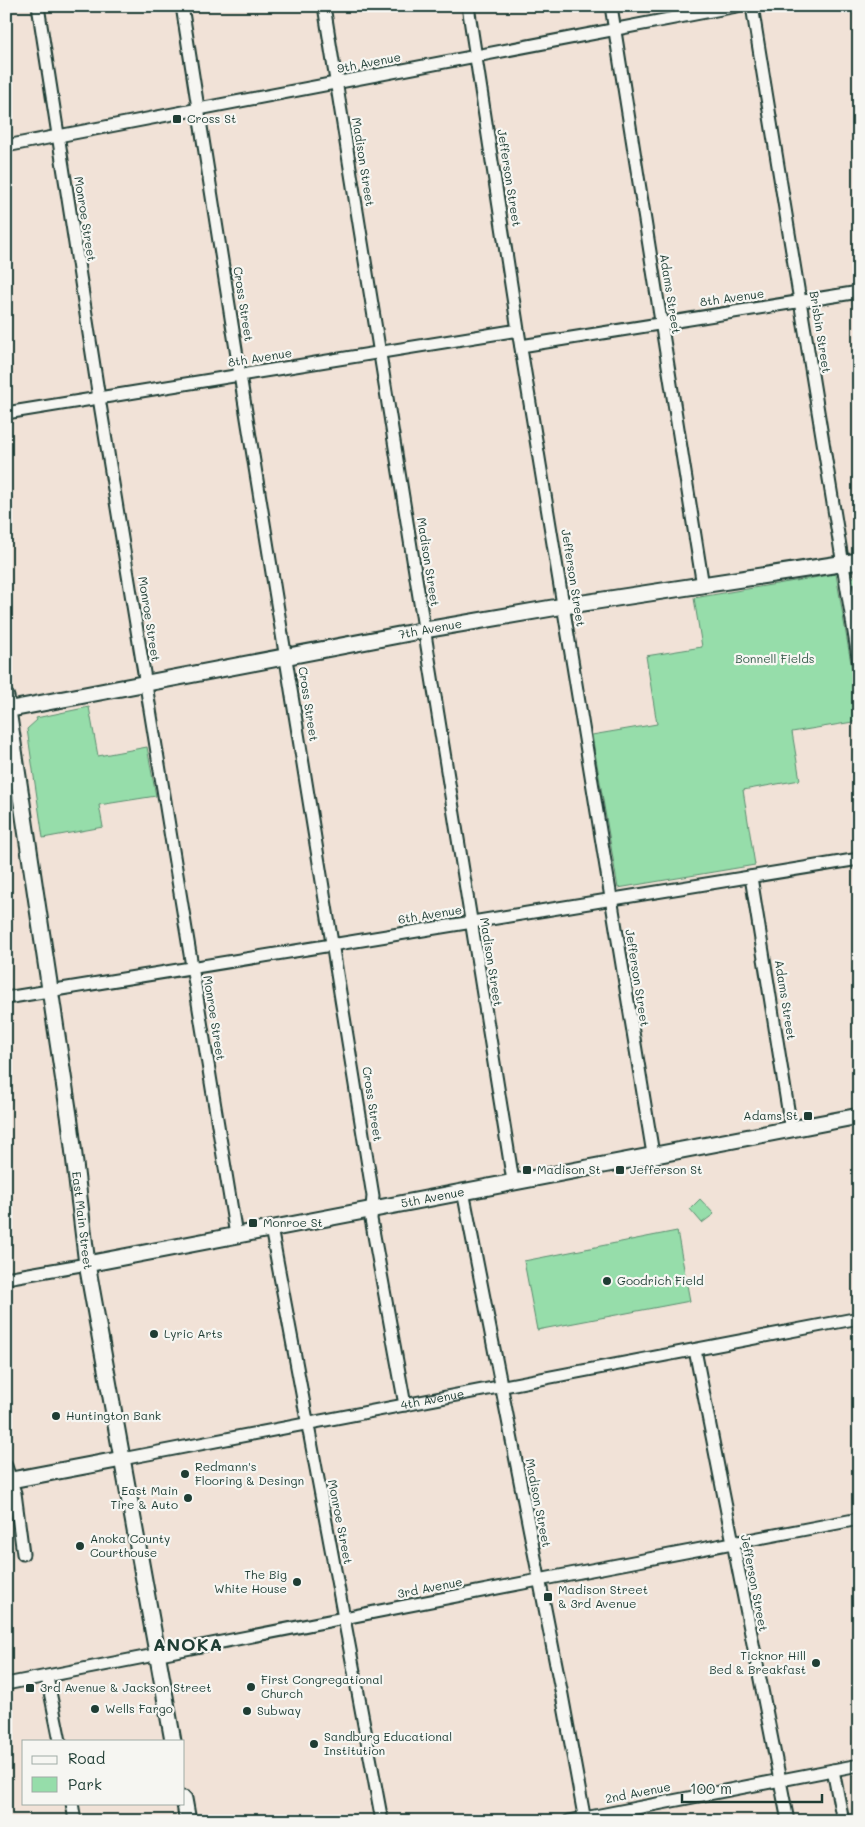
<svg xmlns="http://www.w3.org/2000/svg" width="865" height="1827" font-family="Mali,sans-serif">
<rect width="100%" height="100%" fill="#f1e2d7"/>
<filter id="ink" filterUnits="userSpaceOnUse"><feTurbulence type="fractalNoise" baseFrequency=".02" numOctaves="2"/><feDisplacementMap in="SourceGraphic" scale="10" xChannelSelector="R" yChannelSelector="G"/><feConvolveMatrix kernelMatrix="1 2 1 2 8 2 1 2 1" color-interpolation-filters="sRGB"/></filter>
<g filter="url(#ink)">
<g fill="#96ddaa" stroke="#5a8d6f">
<polygon points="859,570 859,621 852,579"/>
<polygon points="836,574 859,711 859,721 792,732 800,780 743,790 755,865 618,888 592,735 657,724 646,656 702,647 694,598"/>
<polygon points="89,707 98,756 147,747 156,796 99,805 103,827 43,838 27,729 37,720 36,718"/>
<polygon points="700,1199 714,1214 702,1223 690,1209"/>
<polygon points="677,1231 690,1301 537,1330 524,1261"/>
</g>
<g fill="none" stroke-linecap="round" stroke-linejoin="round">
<defs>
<g id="street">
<polyline points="38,6 99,398 236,1235"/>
<polyline points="182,6 240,375 373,1196 371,1219 405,1405"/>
<polyline points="324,6 513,1181"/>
<polyline points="468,6 518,330 653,1154"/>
<polyline points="611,6 703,586"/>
<polyline points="752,6 859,663"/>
<polyline points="6,146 737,6"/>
<polyline points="521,346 859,292"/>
<polyline points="6,413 518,330"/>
<polyline points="751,877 791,1128"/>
<polyline points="6,998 859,859"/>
<polyline points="463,1191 562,1695 585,1821"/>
<polyline points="271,1228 382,1821"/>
<polyline points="6,1278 87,1264"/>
<polyline points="695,1350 788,1821"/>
<path id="s1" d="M 122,1459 L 859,1318"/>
<polyline points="6,1466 15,1493 23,1554"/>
<polyline points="47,1677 60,1741"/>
<polyline points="6,1684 549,1578 859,1519"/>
<polyline points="833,1770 843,1821"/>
<polyline points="72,1803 75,1821"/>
<polyline points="569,1821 859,1765"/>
</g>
<g id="secondary">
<path id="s2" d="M 6,697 L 70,1122 L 87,1264 L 173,1741"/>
<path id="s3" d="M 6,710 L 425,630 L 564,606 L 859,561"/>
<path id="s4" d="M 87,1264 L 859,1116"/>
<polyline points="6,1481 122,1459"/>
<polyline points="184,1799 188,1821"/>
</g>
</defs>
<use href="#street" stroke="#1f3d34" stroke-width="15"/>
<use href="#secondary" stroke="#1f3d34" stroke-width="19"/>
<use href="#street" stroke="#f6f6f2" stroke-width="11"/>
<use href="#secondary" stroke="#f6f6f2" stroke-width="15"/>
</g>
</g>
<g fill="#1f3d34" stroke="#f6f6f2" stroke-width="2">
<rect x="172" y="114" width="10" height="10" rx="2.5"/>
<rect x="803" y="1111" width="10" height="10" rx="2.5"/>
<rect x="522" y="1165" width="10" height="10" rx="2.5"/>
<rect x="615" y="1165" width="10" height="10" rx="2.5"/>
<rect x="248" y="1218" width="10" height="10" rx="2.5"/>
<circle cx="607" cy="1281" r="5"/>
<circle cx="154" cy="1334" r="5"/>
<circle cx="56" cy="1416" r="5"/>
<circle cx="185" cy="1474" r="5"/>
<circle cx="188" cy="1498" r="5"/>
<circle cx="80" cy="1546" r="5"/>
<circle cx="297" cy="1582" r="5"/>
<rect x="543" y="1592" width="10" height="10" rx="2.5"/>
<circle cx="816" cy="1663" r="5"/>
<circle cx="251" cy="1687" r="5"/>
<rect x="25" y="1683" width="10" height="10" rx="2.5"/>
<circle cx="95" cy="1709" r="5"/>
<circle cx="247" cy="1711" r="5"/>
<circle cx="314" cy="1744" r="5"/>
</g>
<g text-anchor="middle" stroke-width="4.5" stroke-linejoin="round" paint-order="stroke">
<g font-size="12" fill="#1f3d34" stroke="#f6f6f2">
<text transform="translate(369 63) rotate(-11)" y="4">9th Avenue</text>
<text transform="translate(363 162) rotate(81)" y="4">Madison Street</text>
<text transform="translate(509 178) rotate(81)" y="4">Jefferson Street</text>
<text transform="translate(85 219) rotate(81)" y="4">Monroe Street</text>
<text transform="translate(670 294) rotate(81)" y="4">Adams Street</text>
<text transform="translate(732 298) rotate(-8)" y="4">8th Avenue</text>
<text transform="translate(243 304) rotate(81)" y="4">Cross Street</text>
<text transform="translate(820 332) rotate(81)" y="4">Brisbin Street</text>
<text transform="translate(260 358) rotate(-9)" y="4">8th Avenue</text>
<text transform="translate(428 562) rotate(81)" y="4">Madison Street</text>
<text transform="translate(573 578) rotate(81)" y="4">Jefferson Street</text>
<text transform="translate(149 619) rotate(81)" y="4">Monroe Street</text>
<text dy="4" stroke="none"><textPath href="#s3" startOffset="432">7th Avenue</textPath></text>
<text transform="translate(308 704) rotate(81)" y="4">Cross Street</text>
<text transform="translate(430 915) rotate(-9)" y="4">6th Avenue</text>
<text transform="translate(491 962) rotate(81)" y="4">Madison Street</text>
<text transform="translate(637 978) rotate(81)" y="4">Jefferson Street</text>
<text transform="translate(785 1000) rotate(81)" y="4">Adams Street</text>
<text transform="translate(214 1018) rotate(81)" y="4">Monroe Street</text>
<text transform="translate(372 1104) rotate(81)" y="4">Cross Street</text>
<text dy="4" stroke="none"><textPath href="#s4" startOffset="352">5th Avenue</textPath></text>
<text dy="4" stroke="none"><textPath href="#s2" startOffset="529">East Main Street</textPath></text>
<text dy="4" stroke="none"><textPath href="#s1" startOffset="316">4th Avenue</textPath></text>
<text transform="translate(538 1503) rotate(79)" y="4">Madison Street</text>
<text transform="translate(340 1522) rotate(79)" y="4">Monroe Street</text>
<text transform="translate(754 1583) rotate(79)" y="4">Jefferson Street</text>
<text transform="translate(430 1588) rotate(-11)" y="4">3rd Avenue</text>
<text transform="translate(638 1793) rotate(-11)" y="4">2nd Avenue</text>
</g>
<g font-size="12" fill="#1f3d34" stroke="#f6f6f2" text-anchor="start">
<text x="187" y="123">Cross St</text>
<text x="798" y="1120" text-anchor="end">Adams St</text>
<text x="537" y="1174">Madison St</text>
<text x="630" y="1174">Jefferson St</text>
<text x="263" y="1227">Monroe St</text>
<text x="617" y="1285">Goodrich Field</text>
<text x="164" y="1338">Lyric Arts</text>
<text x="66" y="1420">Huntington Bank</text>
<text x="195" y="1471">Redmann's<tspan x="195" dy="14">Flooring &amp; Desingn</tspan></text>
<text x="178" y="1495" text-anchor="end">East Main<tspan x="178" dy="14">Tire &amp; Auto</tspan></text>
<text x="90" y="1543">Anoka County<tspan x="90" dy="14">Courthouse</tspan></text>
<text x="287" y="1579" text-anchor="end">The Big<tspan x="287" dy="14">White House</tspan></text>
<text x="558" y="1594">Madison Street<tspan x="558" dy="14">&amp; 3rd Avenue</tspan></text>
<text x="806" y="1660" text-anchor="end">Ticknor Hill<tspan x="806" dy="14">Bed &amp; Breakfast</tspan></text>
<text x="261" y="1684">First Congregational<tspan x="261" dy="14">Church</tspan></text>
<text x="40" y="1692">3rd Avenue &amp; Jackson Street</text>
<text x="105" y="1713">Wells Fargo</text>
<text x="257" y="1715">Subway</text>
<text x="324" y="1741">Sandburg Educational<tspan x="324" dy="14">Institution</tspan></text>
</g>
<g font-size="12" fill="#375d4c" stroke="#f6f6f2">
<text x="775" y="663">Bonnell Fields</text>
</g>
<g font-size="18" font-weight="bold" letter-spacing="1" fill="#1f3d34" stroke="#f6f6f2">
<text x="188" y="1651">ANOKA</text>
</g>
</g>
<rect width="865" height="1827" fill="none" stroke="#f6f6f2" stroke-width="25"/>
<rect x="12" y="12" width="840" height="1802" fill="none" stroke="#1f3d34" stroke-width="2" filter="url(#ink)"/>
<rect x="22" y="1740" width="162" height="65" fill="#f6f6f2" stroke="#a0aca6"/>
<rect x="32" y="1756" width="25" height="8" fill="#f6f6f2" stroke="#a0aca6"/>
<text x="68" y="1764" font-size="15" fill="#1f3d34">Road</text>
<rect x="32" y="1777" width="25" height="15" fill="#96ddaa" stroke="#a0aca6"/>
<text x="68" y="1790" font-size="15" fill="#1f3d34">Park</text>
<path d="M682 1794v8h140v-8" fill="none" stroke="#1f3d34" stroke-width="2.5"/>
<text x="690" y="1794" font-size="15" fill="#1f3d34" stroke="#f6f6f2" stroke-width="4" paint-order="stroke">100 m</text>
</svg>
